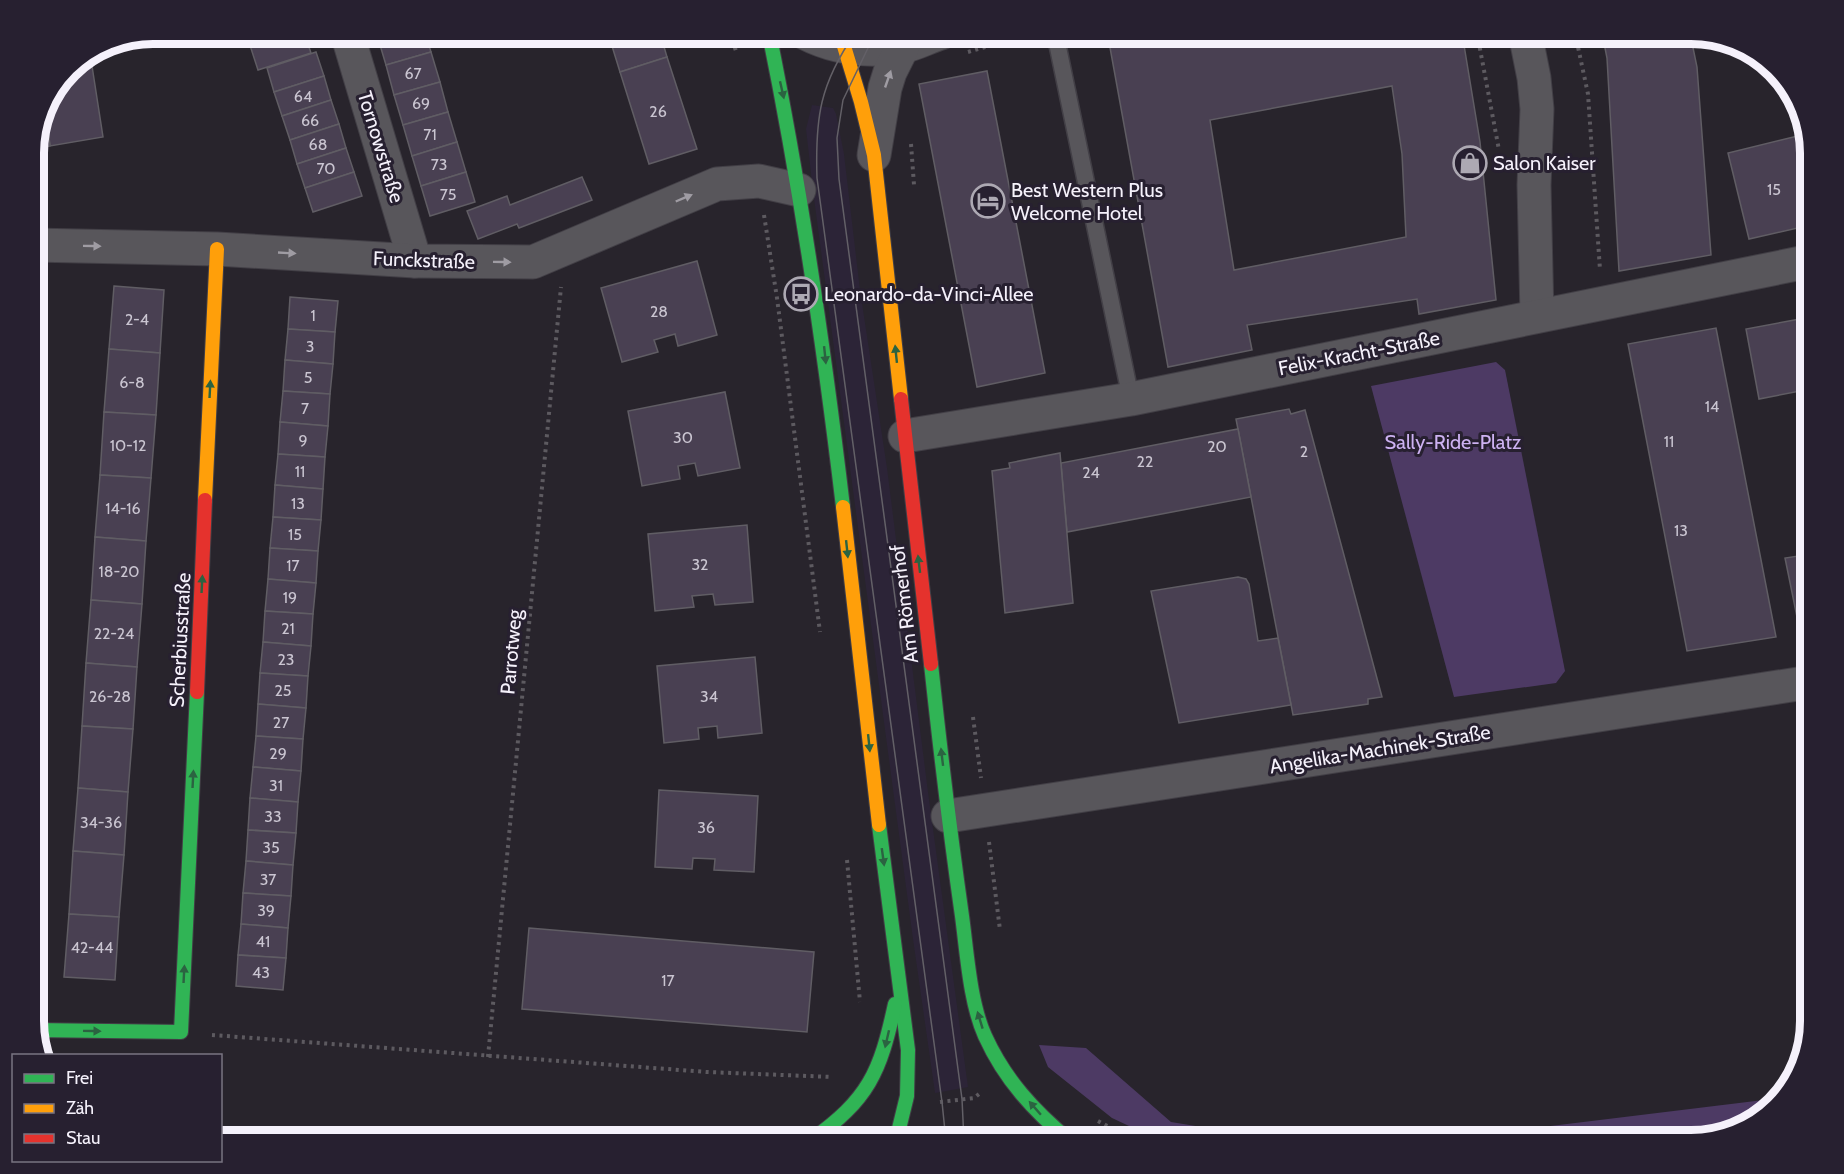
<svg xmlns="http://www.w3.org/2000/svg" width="1844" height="1174" font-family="Cabin,sans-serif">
<rect width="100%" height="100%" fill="#28242c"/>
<polygon fill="#2c2437" points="812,105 833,108 836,114 844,154 860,290 887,468 928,792 968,1087 935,1093 913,939 813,191 806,129"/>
<g fill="#4d3a64">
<polygon points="1496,362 1505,370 1565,671 1556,683 1454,697 1371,386"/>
<polygon points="1039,1045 1086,1048 1171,1122 1287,1141 1161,1141 1112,1118 1048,1067"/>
<polygon points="1780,1098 1751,1125 1698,1139 1427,1141"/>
</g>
<g fill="#494052" stroke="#605d64" stroke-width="1.5" fill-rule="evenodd">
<polygon points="246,33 304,33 311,53 258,70"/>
<polygon points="382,33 425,33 431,52 386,65 377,35"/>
<polygon points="608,33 660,33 667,57 620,72"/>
<polygon points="1077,33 1102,33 1103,35 1079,40"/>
<path d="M 1161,33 L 1190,33 L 1193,42 L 1237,33 L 1462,33 L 1480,142 L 1496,300 L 1419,314 L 1417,299 L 1247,325 L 1252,350 L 1168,367 L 1109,42 ZM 1392,86 L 1402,154 L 1406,237 L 1234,270 L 1210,120 Z"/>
<polygon points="1602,33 1690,33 1697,67 1711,255 1619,271 1607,58"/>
<polygon points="316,52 324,76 274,92 267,68"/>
<polygon points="431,52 440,82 394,95 386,65"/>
<polygon points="90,53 103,137 50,146 44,104 68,68"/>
<polygon points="667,57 697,149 649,164 620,72"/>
<polygon points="987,71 1045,373 977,387 919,84"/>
<polygon points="324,76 331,100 282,116 274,92"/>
<polygon points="440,82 448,112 403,125 394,95"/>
<polygon points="331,100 339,124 290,140 282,116"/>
<polygon points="448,112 457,142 412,156 403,125"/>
<polygon points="339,124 346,148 297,164 290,140"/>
<polygon points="48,128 50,146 33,149 37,130"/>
<polygon points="1806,134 1811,152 1811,225 1749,239 1728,153"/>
<polygon points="457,142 466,172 421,186 412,156"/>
<polygon points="346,148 354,172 305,188 297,164"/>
<polygon points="354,172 362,196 313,212 305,188"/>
<polygon points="466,172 475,202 430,216 421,186"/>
<polygon points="582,177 592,200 519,228 517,224 478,239 467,211 507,196 510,205"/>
<polygon points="697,261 717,335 678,346 675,334 654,340 658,352 622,362 601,288"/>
<polygon points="114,286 164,290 160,353 109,349"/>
<polygon points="290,297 338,301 335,332 288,329"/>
<polygon points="1811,317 1811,389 1759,399 1746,329"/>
<polygon points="1716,328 1776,637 1687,651 1628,344"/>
<polygon points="288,329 335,332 333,364 285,360"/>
<polygon points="109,349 160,353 156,415 104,412"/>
<polygon points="285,360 333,364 330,394 283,391"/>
<polygon points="283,391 330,394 328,426 280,422"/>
<polygon points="725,392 740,468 698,476 695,463 678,466 680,479 642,486 628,411"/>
<polygon points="1289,409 1291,414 1305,410 1382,697 1368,699 1368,704 1293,715 1236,419"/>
<polygon points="104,412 156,415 151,478 100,475"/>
<polygon points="280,422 328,426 325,457 278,454"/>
<polygon points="1238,429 1251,497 1067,532 1061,463"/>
<polygon points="1060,453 1073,603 1005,613 992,471 1010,468 1009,463"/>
<polygon points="278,454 325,457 323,489 275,485"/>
<polygon points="100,475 151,478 146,541 95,537"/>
<polygon points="275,485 323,489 321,520 273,517"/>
<polygon points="273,517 321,520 318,551 270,548"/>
<polygon points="747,525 753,602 715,605 713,594 692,596 694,607 655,611 648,534"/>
<polygon points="95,537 146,541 142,604 91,600"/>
<polygon points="270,548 318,551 316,583 268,579"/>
<polygon points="1811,554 1811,625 1799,627 1785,558"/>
<polygon points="1238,577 1246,579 1249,584 1258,641 1278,638 1291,705 1179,723 1151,591"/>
<polygon points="268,579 316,583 313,614 265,611"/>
<polygon points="91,600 142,604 137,667 86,663"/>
<polygon points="265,611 313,614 311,646 263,642"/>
<polygon points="263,642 311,646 308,676 260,673"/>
<polygon points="755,657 762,733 718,738 717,726 698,728 699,739 664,743 657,666"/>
<polygon points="86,663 137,667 133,729 82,726"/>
<polygon points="260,673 308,676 306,708 258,704"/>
<polygon points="258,704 306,708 303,739 256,736"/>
<polygon points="82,726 133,729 128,792 78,788"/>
<polygon points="256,736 303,739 301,771 253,767"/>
<polygon points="253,767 301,771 298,802 250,798"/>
<polygon points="78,788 128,792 124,855 73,851"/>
<polygon points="659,790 758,796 754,872 714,870 715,859 693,858 692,869 655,867"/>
<polygon points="250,798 298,802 296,833 248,830"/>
<polygon points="248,830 296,833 293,865 246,861"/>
<polygon points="73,851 124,855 119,917 69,914"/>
<polygon points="246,861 293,865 291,896 243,893"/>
<polygon points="243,893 291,896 288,928 241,924"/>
<polygon points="69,914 119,917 115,980 64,977"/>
<polygon points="241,924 288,928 286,958 238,955"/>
<polygon points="529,928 814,952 807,1032 522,1009"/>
<polygon points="238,955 286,958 283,990 236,986"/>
</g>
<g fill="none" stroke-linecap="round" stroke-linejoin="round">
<defs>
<polyline id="lane" points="1055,33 1131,399"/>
<g id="street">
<polyline points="347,33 415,261"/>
<path d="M 805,33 C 834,48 868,52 901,47 C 914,45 928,37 941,33"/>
<polyline points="1525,33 1534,78 1537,109 1534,185 1537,316"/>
<polyline points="874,155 885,88 890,72 903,46"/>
<polyline points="33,245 217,249 415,261 533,262 717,184 759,181 799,190"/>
<polyline points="905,436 1131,399 1811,261"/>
<polyline points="948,816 1811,682"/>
</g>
<g id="fast">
<path d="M 769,33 C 801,190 824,347 843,507"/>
<path d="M 931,664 C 940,748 950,832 962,916 C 967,953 970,1003 985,1036 C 1005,1080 1034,1111 1070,1141"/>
<polyline points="879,825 908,1050 907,1096 896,1141"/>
<polyline points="33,1030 181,1032 197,692"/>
<path d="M 810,1141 C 869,1099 880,1073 895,1004"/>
</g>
<g id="slow">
<polyline points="840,33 861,102 874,155 901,399"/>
<polyline points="205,500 217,249"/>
<polyline points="843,507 879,825"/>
</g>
<g id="jam">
<polyline points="901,399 931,664"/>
<polyline points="197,692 205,500"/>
</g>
</defs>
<use href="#lane" stroke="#423f46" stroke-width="19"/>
<use href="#street" stroke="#423f46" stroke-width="35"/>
<use href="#fast" stroke="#423f46" stroke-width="16"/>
<use href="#slow" stroke="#423f46" stroke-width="16"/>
<use href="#jam" stroke="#423f46" stroke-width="16"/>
<g stroke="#5d5a60" stroke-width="4" stroke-dasharray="3 4.5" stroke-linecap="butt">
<polyline points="730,33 737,54"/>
<polyline points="1477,33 1499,150"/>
<polyline points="1575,33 1588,94 1600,270"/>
<polyline points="989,46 1032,37"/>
<polyline points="968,52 989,46 985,33"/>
<polyline points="911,144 914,185"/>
<polyline points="764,215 777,298 820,632"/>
<polyline points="973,717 981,778"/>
<polyline points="989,842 1000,930"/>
<polyline points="847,860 860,1002"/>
<polyline points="212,1035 707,1072 833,1077"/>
<polyline points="488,1057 561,287"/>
<polyline points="940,1102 974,1098 979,1094"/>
<polyline points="1098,1121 1135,1141"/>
</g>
<use href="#lane" stroke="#58565b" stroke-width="16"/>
<use href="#street" stroke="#58565b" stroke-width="33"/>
<use href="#fast" stroke="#30b455" stroke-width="14"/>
<use href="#slow" stroke="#ff9f0a" stroke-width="14"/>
<use href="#jam" stroke="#e5322d" stroke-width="14"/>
<g stroke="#636067" stroke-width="1.5">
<path d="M 855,33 C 820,84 815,117 817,178 L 942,1102 L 946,1141"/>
<polyline points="881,33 868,48 843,100 837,138 839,179 962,1099 964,1141"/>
</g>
</g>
<defs><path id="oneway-solid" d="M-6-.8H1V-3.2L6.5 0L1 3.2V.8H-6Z" transform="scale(1.5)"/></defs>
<g fill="#9f9ca3">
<use href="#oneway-solid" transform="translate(888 79) rotate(-71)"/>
<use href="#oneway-solid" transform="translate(684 198) rotate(-23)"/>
<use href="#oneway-solid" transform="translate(92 246) rotate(1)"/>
<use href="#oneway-solid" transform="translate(287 253) rotate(3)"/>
<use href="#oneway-solid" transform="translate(502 262) rotate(1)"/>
</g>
<g fill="#2b6341">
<use href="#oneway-solid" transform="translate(782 90) rotate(77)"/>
<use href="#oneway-solid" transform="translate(896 354) rotate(-96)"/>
<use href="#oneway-solid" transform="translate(825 355) rotate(84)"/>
<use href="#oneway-solid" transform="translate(210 389) rotate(-87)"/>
<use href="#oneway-solid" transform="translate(847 549) rotate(84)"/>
<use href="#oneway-solid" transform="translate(919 564) rotate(-97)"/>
<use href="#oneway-solid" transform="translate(202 584) rotate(-87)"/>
<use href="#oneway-solid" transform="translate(869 743) rotate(84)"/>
<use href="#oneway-solid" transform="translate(942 757) rotate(-97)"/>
<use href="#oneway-solid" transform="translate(193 779) rotate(-87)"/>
<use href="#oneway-solid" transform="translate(883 857) rotate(82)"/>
<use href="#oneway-solid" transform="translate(184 974) rotate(-87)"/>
<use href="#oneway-solid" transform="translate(980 1020) rotate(-107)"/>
<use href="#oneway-solid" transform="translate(92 1031) rotate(1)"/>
<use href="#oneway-solid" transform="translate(887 1039) rotate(103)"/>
<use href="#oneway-solid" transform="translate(1035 1108) rotate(-131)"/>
</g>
<defs>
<symbol id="shop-ring" viewBox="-11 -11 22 22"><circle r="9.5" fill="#272030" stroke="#ada9b3" stroke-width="1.5"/><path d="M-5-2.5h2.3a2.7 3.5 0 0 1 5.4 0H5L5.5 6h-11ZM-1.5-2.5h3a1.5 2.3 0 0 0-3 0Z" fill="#ada9b3"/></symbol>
<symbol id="hotel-ring" viewBox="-11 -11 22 22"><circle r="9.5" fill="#272030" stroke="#ada9b3" stroke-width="1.5"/><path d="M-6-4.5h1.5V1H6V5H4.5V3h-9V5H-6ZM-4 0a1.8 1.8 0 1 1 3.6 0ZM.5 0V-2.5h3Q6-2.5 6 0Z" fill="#ada9b3"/></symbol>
<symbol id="bus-ring" viewBox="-11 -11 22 22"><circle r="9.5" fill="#272030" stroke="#ada9b3" stroke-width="1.5"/><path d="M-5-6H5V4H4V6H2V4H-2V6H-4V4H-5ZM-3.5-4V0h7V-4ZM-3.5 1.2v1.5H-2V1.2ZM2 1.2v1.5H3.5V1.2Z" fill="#ada9b3"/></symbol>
</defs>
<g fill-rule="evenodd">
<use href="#shop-ring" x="1451" y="144" width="38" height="38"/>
<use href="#hotel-ring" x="969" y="182" width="38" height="38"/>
<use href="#bus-ring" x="782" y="275" width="38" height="38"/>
</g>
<g text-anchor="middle" stroke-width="6" stroke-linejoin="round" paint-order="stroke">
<g font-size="16" fill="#cac5d1">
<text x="413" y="79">67</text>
<text x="303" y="102">64</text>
<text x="421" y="109">69</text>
<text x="658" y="117">26</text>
<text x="310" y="126">66</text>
<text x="430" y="140">71</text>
<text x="318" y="150">68</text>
<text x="439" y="170">73</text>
<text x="326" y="174">70</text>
<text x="1774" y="195">15</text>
<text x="448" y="200">75</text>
<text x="659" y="317">28</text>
<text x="313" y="321">1</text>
<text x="137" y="325">2-4</text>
<text x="310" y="352">3</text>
<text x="308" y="383">5</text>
<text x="132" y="388">6-8</text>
<text x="1712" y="412">14</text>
<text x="305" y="414">7</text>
<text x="683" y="443">30</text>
<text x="303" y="446">9</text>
<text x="1669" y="447">11</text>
<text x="128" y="451">10-12</text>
<text x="1217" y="452">20</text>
<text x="1304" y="457">2</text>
<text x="1145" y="467">22</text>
<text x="300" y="477">11</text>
<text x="1091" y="478">24</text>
<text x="298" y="509">13</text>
<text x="123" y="514">14-16</text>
<text x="1681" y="536">13</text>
<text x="295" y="540">15</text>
<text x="700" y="570">32</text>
<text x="293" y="571">17</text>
<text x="119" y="577">18-20</text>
<text x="290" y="603">19</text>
<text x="288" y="634">21</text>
<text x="114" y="639">22-24</text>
<text x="286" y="665">23</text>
<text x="283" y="696">25</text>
<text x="110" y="702">26-28</text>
<text x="709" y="702">34</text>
<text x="281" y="728">27</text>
<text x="278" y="759">29</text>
<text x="276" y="791">31</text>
<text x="273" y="822">33</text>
<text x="101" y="828">34-36</text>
<text x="706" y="833">36</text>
<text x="271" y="853">35</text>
<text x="268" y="885">37</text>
<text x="266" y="916">39</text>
<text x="263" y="947">41</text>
<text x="92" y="953">42-44</text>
<text x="261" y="978">43</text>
<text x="668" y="986">17</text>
</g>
<g font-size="20" fill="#f5f1fb" stroke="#272030">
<text transform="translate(381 147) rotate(73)" y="7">Tornowstraße</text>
<text transform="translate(424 260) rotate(2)" y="7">Funckstraße</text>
<text transform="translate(1359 353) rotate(-11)" y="7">Felix-Kracht-Straße</text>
<text transform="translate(904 604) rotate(-97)" y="7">Am Römerhof</text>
<text transform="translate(180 640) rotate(-87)" y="7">Scherbiusstraße</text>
<text transform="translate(511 652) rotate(-85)" y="7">Parrotweg</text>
<text transform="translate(1380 749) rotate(-9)" y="7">Angelika-Machinek-Straße</text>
</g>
<g font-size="20" fill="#f5f1fb" stroke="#272030" text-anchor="start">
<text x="1493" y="170">Salon Kaiser</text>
<text x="1011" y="197">Best Western Plus<tspan x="1011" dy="23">Welcome Hotel</tspan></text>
<text x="824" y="301">Leonardo-da-Vinci-Allee</text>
</g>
<g font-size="20" fill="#cdb2f2" stroke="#272030">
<text x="1453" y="449">Sally-Ride-Platz</text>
</g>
</g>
<path d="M0 0H1844V1174H0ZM153 44H1691A109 109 0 0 1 1800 153V1021A109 109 0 0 1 1691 1130H153A109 109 0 0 1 44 1021V153A109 109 0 0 1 153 44Z" fill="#272030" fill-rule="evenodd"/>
<path fill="none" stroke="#f5f1fb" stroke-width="8" d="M153 44H1691A109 109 0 0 1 1800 153V1021A109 109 0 0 1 1691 1130H153A109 109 0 0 1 44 1021V153A109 109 0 0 1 153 44Z"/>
<rect x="12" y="1054" width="210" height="108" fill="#272030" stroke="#797481" stroke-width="1.5"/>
<rect x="24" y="1074" width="30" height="9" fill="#30b455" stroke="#797481" stroke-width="1.5"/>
<text x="66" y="1084" font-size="18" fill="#f5f1fb">Frei</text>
<rect x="24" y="1104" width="30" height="9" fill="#ff9f0a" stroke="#797481" stroke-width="1.5"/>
<text x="66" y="1114" font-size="18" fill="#f5f1fb">Zäh</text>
<rect x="24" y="1134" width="30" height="9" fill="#e5322d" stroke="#797481" stroke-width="1.5"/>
<text x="66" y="1144" font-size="18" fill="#f5f1fb">Stau</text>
</svg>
